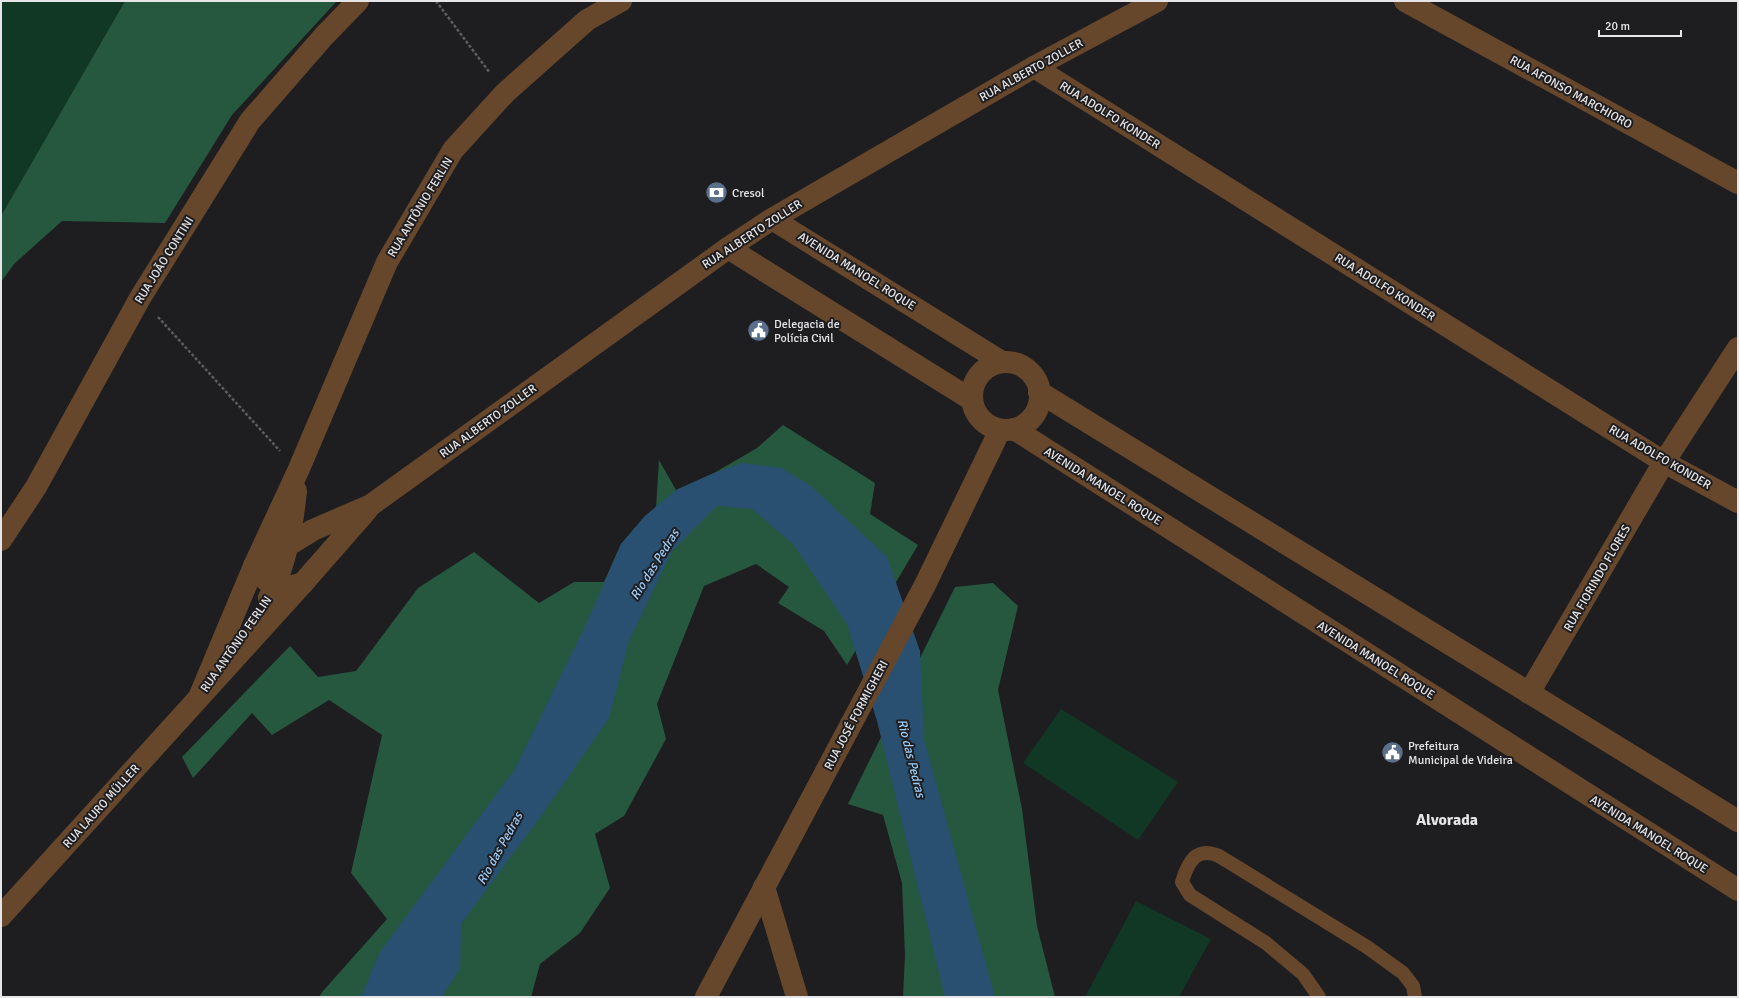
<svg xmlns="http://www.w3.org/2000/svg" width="1739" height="998" font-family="Signika,sans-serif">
<rect width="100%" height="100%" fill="#1e1d20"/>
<g fill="#113825">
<polygon points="1,1 125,1 1,216"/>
<polygon points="1061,709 1178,782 1138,840 1023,763"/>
<polygon points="1136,901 1211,939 1179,997 1085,997"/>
</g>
<g fill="#25583e">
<polygon points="125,1 337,1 232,115 165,223 62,221 14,264 1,282 1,216"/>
<polygon points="783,425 875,483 870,514 918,545 847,665 824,631 778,603 789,587 756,564 704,586 657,704 666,739 624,816 595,834 610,888 580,933 540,964 531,997 319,997 323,991 387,919 351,873 382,735 329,700 272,735 252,713 193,778 182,757 290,646 318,677 356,671 418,588 474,552 539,603 574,582 604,582 621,544 645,516 656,507 659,460 676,490 714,473 757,448"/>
<polygon points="993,583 1018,606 998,690 1022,809 1037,926 1055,997 903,997 905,955 902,883 883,815 848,804 955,587"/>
</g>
<polygon fill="#295071" points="743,463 781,468 811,486 887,557 920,651 924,739 995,997 945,997 877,721 847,624 793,544 752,509 717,506 672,551 629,641 609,718 544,812 461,924 460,968 442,997 361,997 380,952 515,769 587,622 621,544 645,516 676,490 714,473"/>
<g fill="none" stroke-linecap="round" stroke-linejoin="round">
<g stroke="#5d5c5f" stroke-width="2.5" stroke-dasharray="3 2" stroke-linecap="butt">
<polyline points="436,1 490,73"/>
<polyline points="158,317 280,451"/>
</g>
<path stroke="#66472b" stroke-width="14" d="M 1319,997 L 1303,974 L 1266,943 L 1190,895 L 1182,882 C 1188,862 1196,846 1219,856 L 1367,947 L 1403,973 L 1413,986 L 1415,997"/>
<g stroke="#66472b" stroke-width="22">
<polyline points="1405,1 1738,183"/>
<polyline points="1034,67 1664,462 1738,502"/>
<polyline points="772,219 1034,67 1157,1"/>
<polyline points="1,540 36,487 140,298 250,121 324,36 358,1"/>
<polyline points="1529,693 1664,462 1738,348"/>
<polyline points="764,887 797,997"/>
</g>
<g stroke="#66472b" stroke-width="22">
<polyline points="728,248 972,400"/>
<circle cx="1006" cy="396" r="34"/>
<polyline points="1039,392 1738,821"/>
<polyline points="1014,429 1738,890"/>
<path d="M 303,583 C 280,591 268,587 254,566 L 313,530 L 371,505 L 728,248 L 772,219 L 1002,362"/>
<path d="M 269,598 C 286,563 292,529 296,491"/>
<polyline points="200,695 254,566 298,471 387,262 453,150 505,93 587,20 621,1"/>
<polyline points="1,916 303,583 367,510"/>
<polyline points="706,997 925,585 1000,430"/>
</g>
</g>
<defs>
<symbol id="bank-disc" viewBox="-11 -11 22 22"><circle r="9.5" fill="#5c6f8a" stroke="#1e1d20"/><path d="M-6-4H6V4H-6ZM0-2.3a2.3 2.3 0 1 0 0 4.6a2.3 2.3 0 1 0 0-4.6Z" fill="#fff"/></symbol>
<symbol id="civic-disc" viewBox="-11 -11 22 22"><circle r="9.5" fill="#5c6f8a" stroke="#1e1d20"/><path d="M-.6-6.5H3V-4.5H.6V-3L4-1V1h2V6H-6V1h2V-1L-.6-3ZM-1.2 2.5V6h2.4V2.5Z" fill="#fff"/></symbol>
</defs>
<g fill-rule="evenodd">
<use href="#bank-disc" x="704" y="180" width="25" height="25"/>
<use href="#civic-disc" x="746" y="318" width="25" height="25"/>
<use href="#civic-disc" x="1380" y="740" width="25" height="25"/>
</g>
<g text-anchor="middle" stroke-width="4" stroke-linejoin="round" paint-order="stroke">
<g font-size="12" fill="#e6e5e7" stroke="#1e1d20">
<text transform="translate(1031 70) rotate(-29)" y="4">RUA ALBERTO ZOLLER</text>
<text transform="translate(1571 92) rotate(29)" y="4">RUA AFONSO MARCHIORO</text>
<text transform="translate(1110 115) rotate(32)" y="4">RUA ADOLFO KONDER</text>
<text transform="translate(420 207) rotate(-59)" y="4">RUA ANTÔNIO FERLIN</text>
<text transform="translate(752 234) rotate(-33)" y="4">RUA ALBERTO ZOLLER</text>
<text transform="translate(164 260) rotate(-58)" y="4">RUA JOÃO CONTINI</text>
<text transform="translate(857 271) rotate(32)" y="4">AVENIDA MANOEL ROQUE</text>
<text transform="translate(1385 287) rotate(32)" y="4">RUA ADOLFO KONDER</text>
<text transform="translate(488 421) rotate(-36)" y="4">RUA ALBERTO ZOLLER</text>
<text transform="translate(1660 457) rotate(30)" y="4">RUA ADOLFO KONDER</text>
<text transform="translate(1103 486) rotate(32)" y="4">AVENIDA MANOEL ROQUE</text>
<text transform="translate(1597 578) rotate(-60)" y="4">RUA FIORINDO FLORES</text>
<text transform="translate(236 644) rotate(-55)" y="4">RUA ANTÔNIO FERLIN</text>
<text transform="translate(1376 660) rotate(32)" y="4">AVENIDA MANOEL ROQUE</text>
<text transform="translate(856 715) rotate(-62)" y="4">RUA JOSÉ FORMIGHERI</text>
<text transform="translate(101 806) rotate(-48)" y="4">RUA LAURO MÜLLER</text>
<text transform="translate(1649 834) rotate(32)" y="4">AVENIDA MANOEL ROQUE</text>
</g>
<g font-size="12" fill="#e6e5e7" stroke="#1e1d20" text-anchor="start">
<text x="732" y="197">Cresol</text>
<text x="774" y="328">Delegacia de<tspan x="774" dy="14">Polícia Civil</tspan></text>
<text x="1408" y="750">Prefeitura<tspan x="1408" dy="14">Municipal de Videira</tspan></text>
</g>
<g font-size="13" font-style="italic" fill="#9bcbf8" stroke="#1e1d20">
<text transform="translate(654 564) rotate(-58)" y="5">Rio das Pedras</text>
<text transform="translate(912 758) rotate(76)" y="5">Rio das Pedras</text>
<text transform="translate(499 848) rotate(-61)" y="5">Rio das Pedras</text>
</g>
<g font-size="16" font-weight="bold" fill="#e6e5e7" stroke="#1e1d20">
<text x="1447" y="825">Alvorada</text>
</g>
</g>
<rect width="1739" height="998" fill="none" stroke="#e6e5e7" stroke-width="4"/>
<path d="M1599 30v6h82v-6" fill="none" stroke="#e6e5e7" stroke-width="2"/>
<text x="1605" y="30" font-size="12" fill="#e6e5e7" stroke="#1e1d20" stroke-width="3" paint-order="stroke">20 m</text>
</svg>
